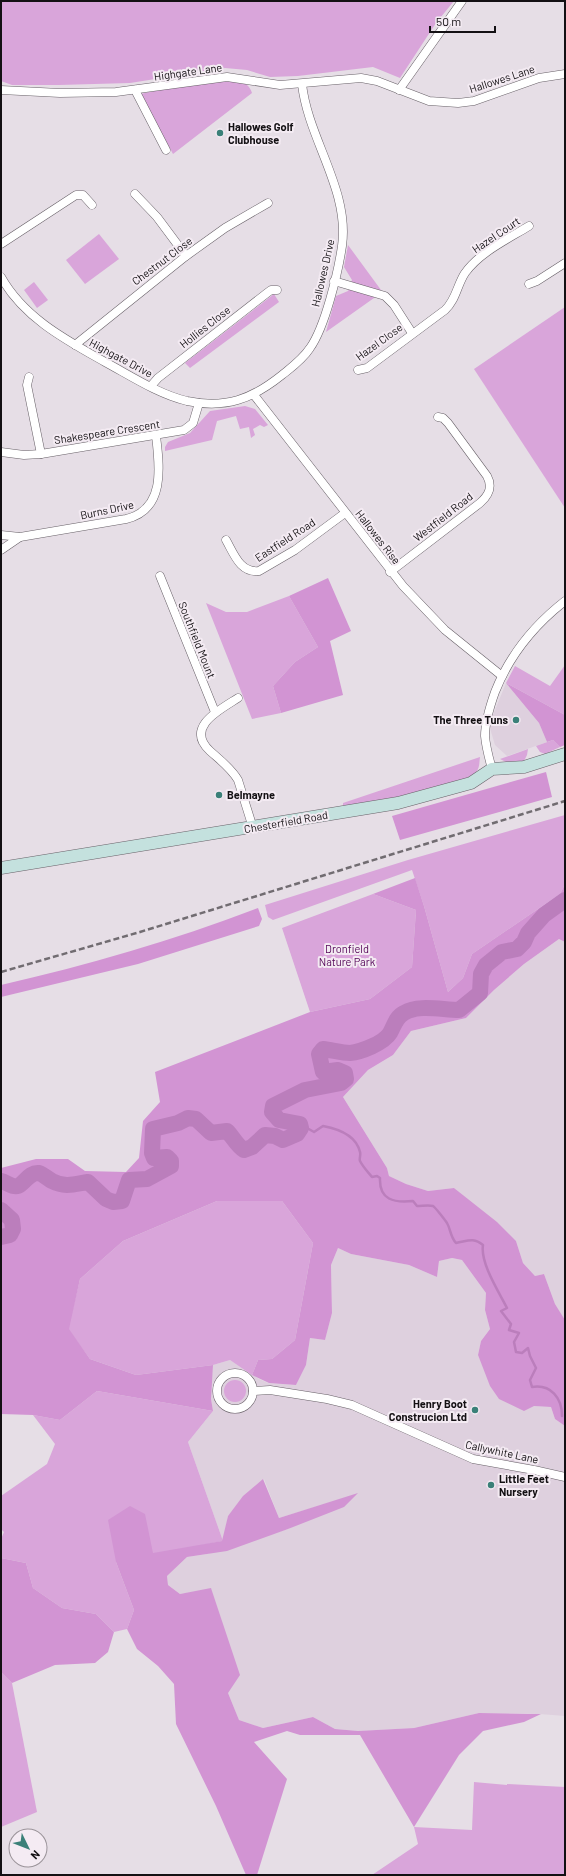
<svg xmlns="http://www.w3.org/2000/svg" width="566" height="1876" font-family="Barlow,sans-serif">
<rect width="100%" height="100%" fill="#e6dee6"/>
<g fill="#ded0de">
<polygon points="506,683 539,723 547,742 507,756 495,745 489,725"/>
<polygon points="559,939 565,942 565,1320 555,1304 544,1274 535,1276 523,1263 516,1241 454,1188 428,1191 406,1184 389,1176 387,1168 343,1097 368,1070 393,1055 411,1031 466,1018 494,990 524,964"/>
<polygon points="338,1248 351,1254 409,1265 437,1277 439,1261 452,1258 462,1260 486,1293 485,1310 490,1329 481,1341 478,1355 482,1364 534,1406 551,1407 555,1419 565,1426 565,1716 527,1713 479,1713 414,1728 358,1731 335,1729 313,1717 263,1728 239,1720 228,1693 222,1622 211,1589 180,1594 168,1585 167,1576 187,1557 207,1554 288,1529 357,1494 279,1518 264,1479 228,1516 223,1541 188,1442 213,1411 210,1395 213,1365 230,1360 259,1379 268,1383 296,1385 306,1365 310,1338 325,1340 332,1313 331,1265"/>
</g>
<g fill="#d9a5da">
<polygon points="1,1 454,1 436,23 400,78 373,67 298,76 270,77 247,70 225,68 130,83 59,85 12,85 1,81"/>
<path d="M 222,80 C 234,81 248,79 252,93 L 173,154 L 140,94 L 204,81 Z"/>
<polygon points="99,234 119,259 85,284 66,260"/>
<polygon points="348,245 381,290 374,298 326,332 336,296 348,291 352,280 344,267"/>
<polygon points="34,282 48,300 37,308 24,290"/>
<polygon points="274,294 279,302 190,368 185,363"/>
<polygon points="565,307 565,508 474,369"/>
<polygon points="245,406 255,409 268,425 264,427 260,425 253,429 255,435 251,438 249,427 240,429 236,416 217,421 212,440 165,451 165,447 168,442 190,433 210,411"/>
<polygon points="289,596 318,647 295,662 273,686 281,713 252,719 206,603 226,612 247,612"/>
<polygon points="565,665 565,715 506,683 515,666 550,686"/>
<polygon points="553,740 560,747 545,754 540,752 536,746"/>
<polygon points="528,749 527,755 524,761 506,762 500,759"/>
<path d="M 480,757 C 479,763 480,768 476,772 C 464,787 367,803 343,807 L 343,803 Z"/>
<polygon points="565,815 565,884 560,894 472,954 463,978 448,992 424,906 412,870 273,920 268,917 265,905 408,860"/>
<polygon points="373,894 416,910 412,967 370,999 310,1012 282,928"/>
<polygon points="217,1201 282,1201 313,1243 295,1340 272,1359 258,1360 252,1375 230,1360 213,1365 136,1375 90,1359 68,1329 80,1279 123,1241"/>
<circle cx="235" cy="1391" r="11"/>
<polygon points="97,1391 213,1411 188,1442 223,1541 116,1562 134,1610 127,1629 114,1632 96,1614 62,1608 33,1588 26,1563 1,1558 1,1539 4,1532 1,1529 1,1496 47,1464 55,1444 33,1415 60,1420"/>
<polygon points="1,1672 12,1683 37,1812 1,1827"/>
<polygon points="474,1782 507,1785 505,1831 507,1784 565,1787 565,1875 372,1875 418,1844 414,1827 472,1830"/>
</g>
<g fill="#d294d3">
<polygon points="328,578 351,631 330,641 343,695 281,713 273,686 295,662 318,647 289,596"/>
<polygon points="506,683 565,715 565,745 560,747 553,740 547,742 539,723"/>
<polygon points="546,772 552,797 400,840 392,816"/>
<polygon points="415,878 424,906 448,992 463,978 472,954 560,894 565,884 565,942 559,939 524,964 494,990 466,1018 411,1031 393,1055 368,1070 343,1097 387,1168 389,1176 406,1184 428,1191 454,1188 497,1222 516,1241 523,1263 535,1276 544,1274 555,1304 565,1320 565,1426 555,1419 551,1407 534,1406 524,1411 499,1399 490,1386 478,1355 481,1341 490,1329 485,1310 486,1293 462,1260 452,1258 439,1261 437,1277 409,1265 351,1254 338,1248 331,1265 332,1313 325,1340 310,1338 306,1365 296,1385 269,1383 252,1375 258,1360 272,1359 295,1340 313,1243 282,1201 217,1201 123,1241 80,1279 69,1329 90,1359 136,1375 213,1365 211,1399 213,1411 97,1391 60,1420 33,1415 1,1414 1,1168 36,1159 68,1159 85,1171 126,1172 139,1158 143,1121 160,1102 155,1072 310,1012 370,999 412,967 416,910 373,894"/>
<path d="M 258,908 L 262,919 L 259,926 L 138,964 L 1,997 L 1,985 C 88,965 175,940 258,908 Z"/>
<polygon points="263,1479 279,1518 358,1493 344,1507 288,1529 227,1551 187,1557 167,1576 168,1585 180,1594 211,1588 240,1675 228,1693 239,1720 263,1728 313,1717 335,1729 358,1731 414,1728 479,1713 541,1714 524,1722 483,1731 459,1755 414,1827 360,1735 300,1735 287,1731 254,1742 287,1779 257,1875 246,1875 216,1806 176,1724 174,1684 158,1666 137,1649 127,1629 134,1610 116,1562 108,1520 130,1506 145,1514 153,1553 222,1541 228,1516 243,1496"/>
<polygon points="1,1558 26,1563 33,1588 62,1608 96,1614 114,1632 108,1652 95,1663 55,1665 12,1683 1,1672"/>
</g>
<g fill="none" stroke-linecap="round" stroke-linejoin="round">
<path stroke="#bb7ebc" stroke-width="2.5" d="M 301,1128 L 307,1128 L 314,1132 L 323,1126 C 339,1129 356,1135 360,1152 C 361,1155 359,1159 360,1161 C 363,1167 368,1172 372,1177 L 377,1176 L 380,1178 C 379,1200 394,1203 413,1201 L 417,1206 C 422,1206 429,1205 433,1206 C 435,1207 445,1220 447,1223 C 451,1230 450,1236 456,1243 C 468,1241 473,1237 483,1245 C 480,1263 499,1292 507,1308 L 501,1311 L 511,1324 L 509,1330 L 519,1333 L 514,1342 L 516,1352 L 522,1353 L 528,1348 L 530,1356 L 536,1368 L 530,1380 L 532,1387 C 551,1384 562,1398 562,1416"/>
<g stroke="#bb7ebc" stroke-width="16">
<path d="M 1,1181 C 7,1182 12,1188 18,1186 C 25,1183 29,1172 39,1173 C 43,1174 48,1179 52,1181 C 65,1188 75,1184 88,1182 L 106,1199 L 113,1202 L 122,1201 L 129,1180 L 147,1179 L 171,1166 L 171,1161 L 167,1157 L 154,1158 L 152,1153 L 153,1129 L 178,1123 L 188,1118 L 196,1119 L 211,1133 L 227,1131 C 233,1137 237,1146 244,1150 L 252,1147 L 265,1135 L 275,1136 L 283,1140 L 297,1134 L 301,1128 L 300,1124 L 279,1120 L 272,1112 L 273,1106 L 305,1090 L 341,1083 L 346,1079 L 345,1073 L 338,1070 L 323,1072 L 319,1054 L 323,1049 C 332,1050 342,1053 350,1053 C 361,1052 384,1043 390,1033 C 394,1026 396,1017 404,1013 C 419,1004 442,1010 459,1010 L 480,993 L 481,974 L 486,965 L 502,952 L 517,949 L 524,942 L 528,933 L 544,915 L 565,900"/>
<polyline points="1,1210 12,1220 13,1229 10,1235 1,1237"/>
</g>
<defs>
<g id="minor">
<polyline points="1,90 60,93 116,92 227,77 280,85 361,78 377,81 429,101 458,103 474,101 539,78 565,74"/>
<polyline points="135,90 166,150"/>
<polyline points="399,90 462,1"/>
<polyline points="135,194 157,217 186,256"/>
<polyline points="1,244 76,195 83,195 92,205"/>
<path d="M 1,277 C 24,318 66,340 105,362 C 131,376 158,394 187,401 C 226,409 252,399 282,375 C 292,367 303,359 310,348 C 325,327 338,273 342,246 C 350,190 308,139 302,84"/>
<polyline points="334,281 385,296 394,305 412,333"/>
<polyline points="529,284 537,281 565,263"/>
<polyline points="75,345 186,256 225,228 268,203"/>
<path d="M 358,370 L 367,368 L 445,310 C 456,300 457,285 465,273 C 480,252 508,239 529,226"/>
<polyline points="29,377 27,385 41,454"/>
<polyline points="151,386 158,378 267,293 271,290 277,290"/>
<polyline points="254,395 403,586 445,630 502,676"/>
<polyline points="1,452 24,455 41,454 184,430 193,423 199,403"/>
<path d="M 1,535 L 20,537 L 126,519 C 165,510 160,468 156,436"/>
<path d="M 226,540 C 234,554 240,573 259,571 L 295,550 L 345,513"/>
<polyline points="1,550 20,537"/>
<path d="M 390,572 L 480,503 C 489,495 493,487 487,476 L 448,423 L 443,418 L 438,417"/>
<polyline points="160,576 215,712"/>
<path d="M 238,698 C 221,709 184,727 210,751 C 220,760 231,768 238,780 L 253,828"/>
<path d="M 492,769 C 489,758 486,748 485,736 C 485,721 490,706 495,692 C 510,654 533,626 565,601"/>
<circle cx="235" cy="1391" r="18"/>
<polyline points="253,1391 270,1390 327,1399 352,1405 473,1459 534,1470 565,1477"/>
</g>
<polyline id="secondary" points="1,868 398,803 471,783 492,769 524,767 565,754"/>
</defs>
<use href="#minor" stroke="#686168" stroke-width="9"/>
<use href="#secondary" stroke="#686168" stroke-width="13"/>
<use href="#minor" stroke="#fff" stroke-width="8"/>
<use href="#secondary" stroke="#c4e1de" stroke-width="12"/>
<polyline stroke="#716c71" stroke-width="2.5" stroke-dasharray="6 3" stroke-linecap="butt" points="1,972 140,932 565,801"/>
</g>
<g fill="#3a8078" stroke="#f4ebf3" stroke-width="1.5">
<circle cx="220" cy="133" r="4"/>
<circle cx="516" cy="720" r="4"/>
<circle cx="219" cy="795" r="4"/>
<circle cx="475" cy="1410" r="4"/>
<circle cx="491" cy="1485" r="4"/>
</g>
<g text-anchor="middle" stroke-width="4" stroke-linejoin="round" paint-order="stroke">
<g font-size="11" fill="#131013" stroke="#f4ebf3">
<text transform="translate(188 72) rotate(-8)" y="4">Highgate Lane</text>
<text transform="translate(502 79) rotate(-18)" y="4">Hallowes Lane</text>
<text transform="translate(496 235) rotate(-34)" y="4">Hazel Court</text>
<text transform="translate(162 261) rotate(-37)" y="4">Chestnut Close</text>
<text transform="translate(323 273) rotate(-77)" y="4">Hallowes Drive</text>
<text transform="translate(205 327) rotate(-38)" y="4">Hollies Close</text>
<text transform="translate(379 342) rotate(-36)" y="4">Hazel Close</text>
<text transform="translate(121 358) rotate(28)" y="4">Highgate Drive</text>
<text transform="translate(107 432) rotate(-9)" y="4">Shakespeare Crescent</text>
<text transform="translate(107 510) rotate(-12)" y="4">Burns Drive</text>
<text transform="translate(443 517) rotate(-38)" y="4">Westfield Road</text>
<text transform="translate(378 537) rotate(52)" y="4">Hallowes Rise</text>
<text transform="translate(285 540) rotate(-33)" y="4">Eastfield Road</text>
<text transform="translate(197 640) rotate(68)" y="4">Southfield Mount</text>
<text transform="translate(286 822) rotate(-10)" y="4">Chesterfield Road</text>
<text transform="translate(502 1452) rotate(12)" y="4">Callywhite Lane</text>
</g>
<g font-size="11" font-weight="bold" fill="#131013" stroke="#f4ebf3" text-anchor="start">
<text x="228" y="131">Hallowes Golf<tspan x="228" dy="13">Clubhouse</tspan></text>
<text x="508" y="724" text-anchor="end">The Three Tuns</text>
<text x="227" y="799">Belmayne</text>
<text x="467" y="1408" text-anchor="end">Henry Boot<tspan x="467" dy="13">Construcion Ltd</tspan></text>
<text x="499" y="1483">Little Feet<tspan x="499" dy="13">Nursery</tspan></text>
</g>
<g font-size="11" fill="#520356" stroke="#f4ebf3">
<text x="347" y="953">Dronfield<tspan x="347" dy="13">Nature Park</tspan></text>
</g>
</g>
<rect width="566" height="1876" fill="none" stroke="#131013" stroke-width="4"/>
<g transform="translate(28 1848) rotate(133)"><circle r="19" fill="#f4ebf3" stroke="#9a9399"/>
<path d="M0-3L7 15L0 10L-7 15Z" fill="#3a8078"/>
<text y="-6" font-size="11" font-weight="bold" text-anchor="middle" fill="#131013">N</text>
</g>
<path d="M430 26v6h65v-6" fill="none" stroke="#131013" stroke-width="2"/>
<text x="436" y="26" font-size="12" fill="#131013" stroke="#f4ebf3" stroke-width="3" paint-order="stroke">50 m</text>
</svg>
